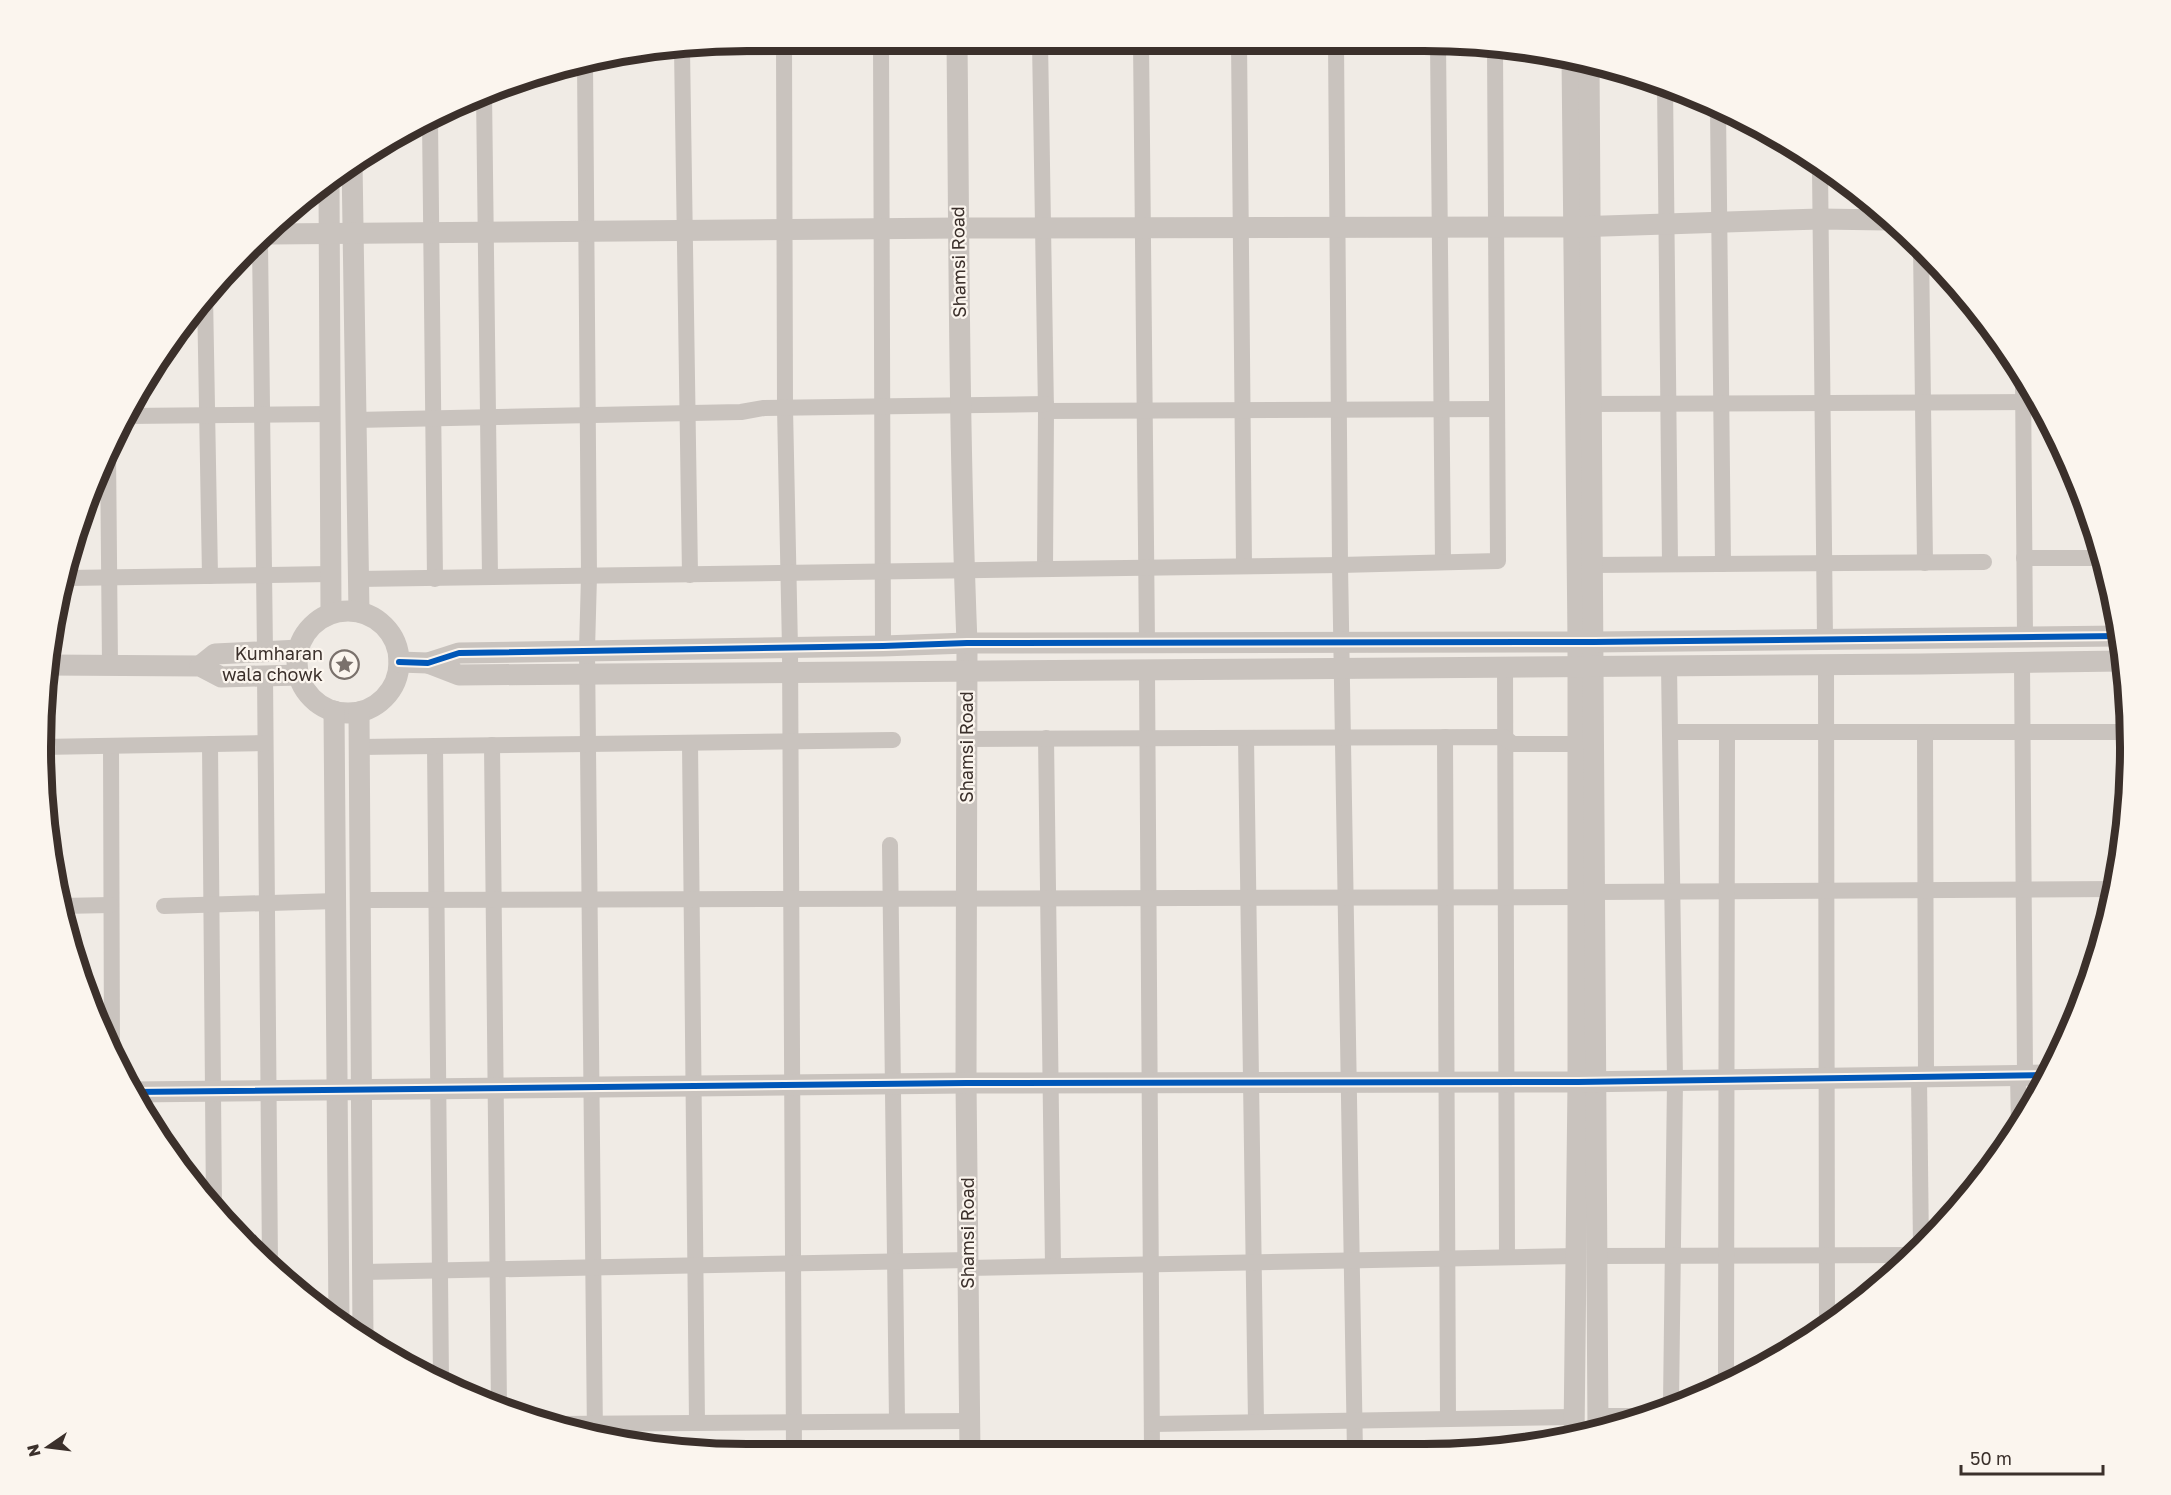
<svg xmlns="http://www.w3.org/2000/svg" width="2171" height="1495" font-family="'Golos Text',sans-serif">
<rect width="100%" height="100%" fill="#f0ebe5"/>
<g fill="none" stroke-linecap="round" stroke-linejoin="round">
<g stroke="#c9c3be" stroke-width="16">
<polyline points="784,41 785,408 790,648 794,1454"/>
<polyline points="881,41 883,646"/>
<polyline points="1040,41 1046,411 1045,569"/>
<polyline points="1141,41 1147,643"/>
<polyline points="1239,41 1244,566"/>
<polyline points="1336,41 1340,565 1355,1454"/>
<polyline points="1438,42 1443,562"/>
<polyline points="690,48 1430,41"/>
<polyline points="682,49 690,575"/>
<polyline points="585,62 589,576 587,650 595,1437"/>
<polyline points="1665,84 1670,564"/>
<polyline points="484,92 490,577"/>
<polyline points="1718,109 1723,564"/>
<polyline points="430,120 435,579"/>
<polyline points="1820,168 1825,639"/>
<polyline points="260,243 265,652"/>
<polyline points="1921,246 1925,563"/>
<polyline points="205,295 210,576"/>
<polyline points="2023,376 2025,637"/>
<polyline points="1591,404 2037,402"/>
<polyline points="1046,411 1497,409"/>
<polyline points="127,416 331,414"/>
<polyline points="355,420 741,412 764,408 1046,404"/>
<polyline points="108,451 110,665"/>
<polyline points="2024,558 2101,558"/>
<polyline points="1593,565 1984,562"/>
<polyline points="67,578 331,574"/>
<polyline points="358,579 1340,565 1498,561 1495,48"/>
<polyline points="2022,663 2025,1075"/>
<polyline points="1826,665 1827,1325"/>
<polyline points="1669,666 1675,1080 1671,1404"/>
<polyline points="1505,667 1507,1257"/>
<polyline points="1147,670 1152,1454"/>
<polyline points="265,674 270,1266"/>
<polyline points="1670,732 2129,732"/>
<polyline points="1925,732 1926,1076"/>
<polyline points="1445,737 1448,1419"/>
<polyline points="1046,738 1053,1266"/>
<polyline points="1246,738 1256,1422"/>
<polyline points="967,739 1504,737 1513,744 1577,744"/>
<polyline points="690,743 697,1423"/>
<polyline points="210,744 214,1207"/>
<polyline points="492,745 499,1407"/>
<polyline points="111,746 112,1055"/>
<polyline points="435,746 441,1381"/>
<polyline points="41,747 265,743"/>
<polyline points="360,747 893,740"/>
<polyline points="890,845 897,1421"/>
<polyline points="1595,892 2116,889"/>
<polyline points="361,900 1578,897"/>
<polyline points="61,906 111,905"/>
<polyline points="164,906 336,901"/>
<polyline points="2018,1075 2019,1127"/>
<polyline points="1919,1077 1921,1249"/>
<polyline points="1597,1256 1915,1255"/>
<polyline points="968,1268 1576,1256"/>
<polyline points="363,1272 968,1260"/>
<polyline points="1726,1385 1727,732"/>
<polyline points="1598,1416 1635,1416"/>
<polyline points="555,1424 969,1421"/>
<polyline points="1153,1424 1574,1417"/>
</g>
<g stroke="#c9c3be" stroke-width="21">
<path d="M 957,41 C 959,241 959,442 967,643 L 966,1083 L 970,1454"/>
<polyline points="1572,57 1578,642 1578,1082 1574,1437"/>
<polyline points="1589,61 1598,1428"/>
<polyline points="352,162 359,612"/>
<polyline points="329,182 331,613"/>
<polyline points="270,234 958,228 1574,227 1820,219 1887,220"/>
<circle cx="348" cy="662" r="51"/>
<polyline points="399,662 428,663 459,653 883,646 967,643 1594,642 2120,636"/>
<polyline points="428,663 459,675 1921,664 2122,661"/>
<polyline points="46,665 200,666 221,677 299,675"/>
<polyline points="200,666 215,654 299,650"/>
<polyline points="334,711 339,1322"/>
<polyline points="359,712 363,1340"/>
<polyline points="132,1092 966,1083 1578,1082 2046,1075"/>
</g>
<defs>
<g id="cycleway">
<polyline points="399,662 428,663 459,653 883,646 967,643 1594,642 2120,636"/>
<polyline points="132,1092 966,1083 1578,1082 2046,1075"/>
</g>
</defs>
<use href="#cycleway" stroke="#fbf5ee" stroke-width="10"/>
<use href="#cycleway" stroke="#0057b8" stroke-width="6"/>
</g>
<defs>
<symbol id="sight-ring" viewBox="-11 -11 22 22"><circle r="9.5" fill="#fbf5ee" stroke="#7a716c" stroke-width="1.5"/><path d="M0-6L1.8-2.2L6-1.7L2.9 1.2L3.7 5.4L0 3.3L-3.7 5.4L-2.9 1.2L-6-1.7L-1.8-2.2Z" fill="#7a716c"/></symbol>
</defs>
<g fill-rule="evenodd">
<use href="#sight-ring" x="328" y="648" width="33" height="33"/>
</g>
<g text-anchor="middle" stroke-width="4.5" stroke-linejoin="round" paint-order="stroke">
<g font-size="18" fill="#3b302b" stroke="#fbf5ee">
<text transform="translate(959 262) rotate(-91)" y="6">Shamsi Road</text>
<text transform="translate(967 747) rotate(-90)" y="6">Shamsi Road</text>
<text transform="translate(968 1233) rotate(-90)" y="6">Shamsi Road</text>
</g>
<g font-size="18" fill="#3b302b" stroke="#fbf5ee" text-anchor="end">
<text x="323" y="660">Kumharan<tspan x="323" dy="21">wala chowk</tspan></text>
</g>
</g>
<path d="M0 0H2171V1495H0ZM747 51H1424A696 696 0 0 1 2120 747V748A696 696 0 0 1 1424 1444H747A696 696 0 0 1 51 748V747A696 696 0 0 1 747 51Z" fill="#fbf5ee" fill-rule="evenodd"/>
<path fill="none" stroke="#3b302b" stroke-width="8" d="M747 51H1424A696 696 0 0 1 2120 747V748A696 696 0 0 1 1424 1444H747A696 696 0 0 1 51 748V747A696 696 0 0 1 747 51Z"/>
<g transform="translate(48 1447) rotate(256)" stroke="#fbf5ee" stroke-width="4.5" paint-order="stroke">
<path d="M0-4.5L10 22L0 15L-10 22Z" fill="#3b302b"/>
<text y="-9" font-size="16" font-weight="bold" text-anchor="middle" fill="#3b302b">N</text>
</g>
<path d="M1961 1465v9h142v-9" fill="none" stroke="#3b302b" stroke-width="3"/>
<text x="1970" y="1465" font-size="18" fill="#3b302b" stroke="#fbf5ee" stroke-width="4.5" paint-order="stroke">50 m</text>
</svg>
